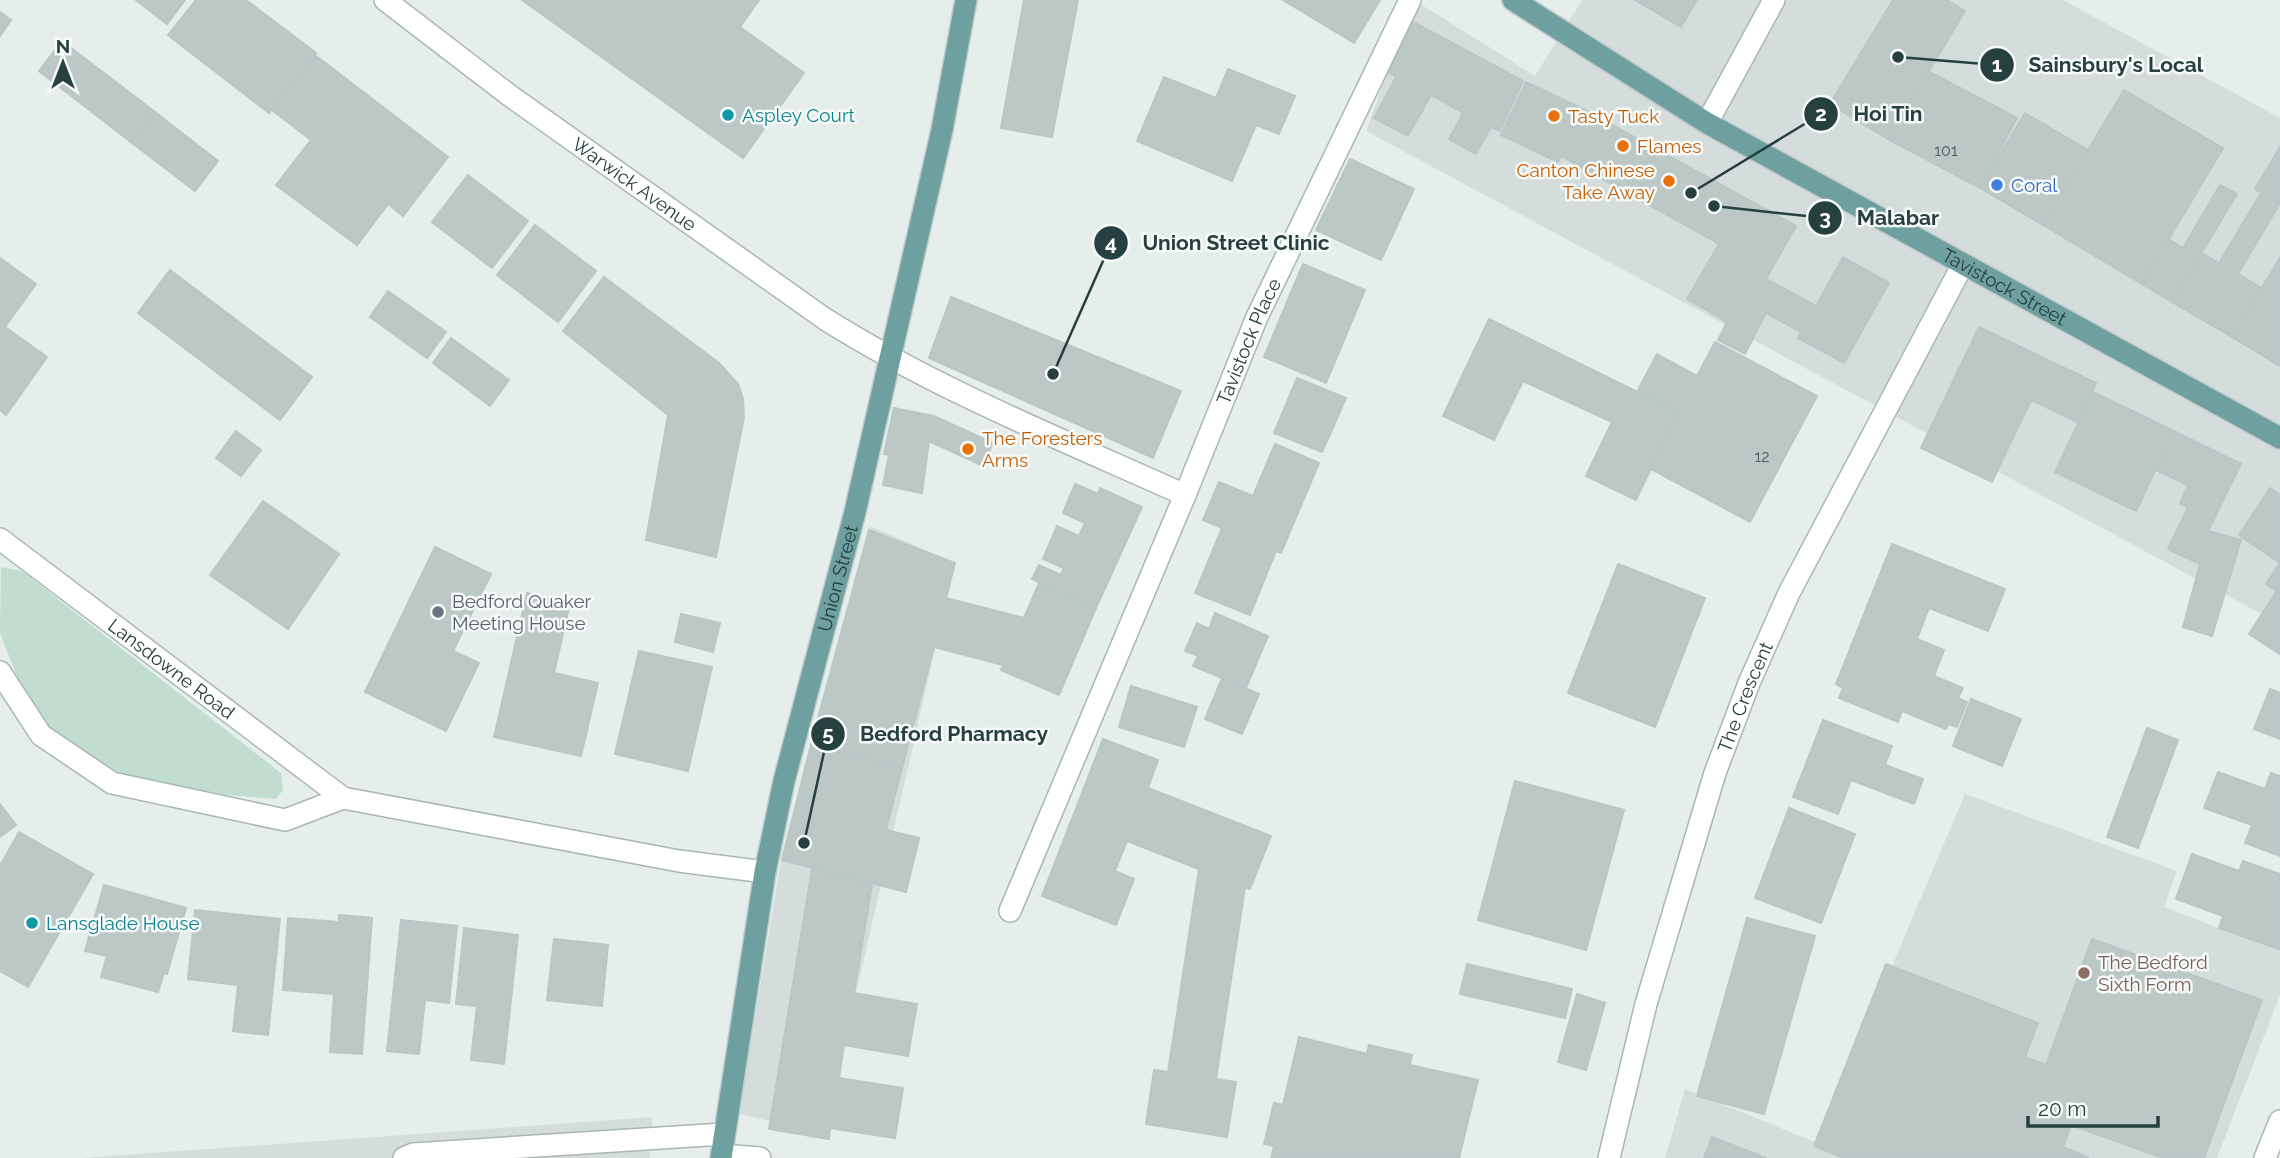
<svg xmlns="http://www.w3.org/2000/svg" width="2280" height="1158" font-family="Raleway,sans-serif">
<rect width="100%" height="100%" fill="#e6eeec"/>
<g fill="#d4dddc">
<polygon points="1414,0 1535,76 1582,0 2063,0 2280,118 2280,624 1366,131"/>
<polygon points="870,526 955,563 824,1133 739,1114 781,861"/>
<polygon points="1965,794 2177,871 2164,907 2280,952 2280,995 2217,1158 1665,1158 1685,1089 1817,1143"/>
<polygon points="652,1117 650,1158 83,1158"/>
</g>
<polygon fill="#c0ddd0" points="1,567 22,571 281,773 283,790 276,799 228,795 120,776 47,727 18,679 0,633"/>
<g fill="#bbc8c6" stroke="#b8c7c5" stroke-width="2">
<polygon points="136,0 185,0 167,24"/>
<polygon points="196,0 246,0 316,53 269,113 168,35"/>
<polygon points="522,0 759,0 740,27 804,73 743,158"/>
<polygon points="1024,0 1078,0 1052,137 1001,128"/>
<polygon points="1283,0 1380,0 1354,43"/>
<polygon points="1635,0 1697,0 1681,27"/>
<polygon points="1893,0 1947,0 1965,11 1888,139 1830,104"/>
<polygon points="0,12 11,20 0,36"/>
<polygon points="1404,17 1523,81 1500,131 1491,127 1476,154 1449,139 1463,113 1431,95 1408,136 1374,118 1396,77 1383,69"/>
<polygon points="62,41 155,112 131,142 39,71"/>
<polygon points="315,55 448,157 403,216 388,204 357,245 276,185 311,140 272,110"/>
<polygon points="1228,69 1295,96 1279,134 1256,125 1232,181 1137,141 1164,77 1216,98"/>
<polygon points="1928,71 2017,118 1980,188 1888,139"/>
<polygon points="1526,82 1583,109 1796,226 1766,279 1816,306 1843,257 1889,283 1844,363 1798,338 1801,332 1766,313 1745,354 1718,340 1727,322 1687,299 1719,244 1561,156 1558,162 1501,135"/>
<polygon points="2124,90 2223,148 2142,284 2043,225"/>
<polygon points="155,112 218,161 195,191 131,142"/>
<polygon points="2025,113 2088,150 2043,225 1980,188"/>
<polygon points="2280,147 2280,203 2238,274 2262,288 2232,337 2172,302 2202,253 2219,263 2261,193 2255,189"/>
<polygon points="1350,159 1414,189 1381,260 1316,230"/>
<polygon points="468,175 528,221 492,268 432,222"/>
<polygon points="2220,185 2237,194 2172,302 2142,284 2168,239 2183,248"/>
<polygon points="535,225 596,271 558,322 497,275"/>
<polygon points="0,258 36,284 5,327 47,357 6,415 0,410"/>
<polygon points="2280,258 2280,366 2232,337"/>
<polygon points="1303,264 1365,290 1326,383 1264,357"/>
<polygon points="170,270 312,377 280,420 138,313"/>
<polygon points="604,277 719,363 738,384 743,399 744,418 716,557 646,540 668,415 563,331"/>
<polygon points="388,291 446,332 427,358 370,317"/>
<polygon points="951,297 1181,391 1153,458 929,358"/>
<polygon points="1489,319 1678,412 1636,500 1586,476 1612,422 1523,381 1494,440 1443,416"/>
<polygon points="1979,327 2096,383 2077,422 2031,400 1992,482 1921,448"/>
<polygon points="451,338 509,380 490,406 433,363"/>
<polygon points="1715,342 1817,396 1750,522 1651,469 1678,412 1638,390 1657,354 1697,376"/>
<polygon points="1297,378 1346,398 1322,452 1274,433"/>
<polygon points="2093,392 2174,431 2136,511 2055,472"/>
<polygon points="894,408 934,416 993,443 983,466 929,441 922,493 883,485 889,455 884,454"/>
<polygon points="236,431 261,450 241,476 216,458"/>
<polygon points="2174,431 2241,464 2208,531 2241,540 2212,636 2183,627 2200,564 2168,549 2188,507 2180,504 2188,485 2156,470"/>
<polygon points="1275,444 1319,463 1281,553 1276,551 1250,615 1195,593 1222,528 1203,520 1219,482 1253,496"/>
<polygon points="1075,484 1098,494 1100,488 1142,507 1096,608 1032,579 1039,565 1061,575 1064,568 1043,559 1057,526 1079,536 1085,523 1063,513"/>
<polygon points="2270,488 2280,495 2280,563 2239,535"/>
<polygon points="263,501 339,554 288,629 210,575"/>
<polygon points="869,530 955,563 946,598 1024,618 1039,583 1096,608 1059,695 1001,670 1003,665 934,647 902,768 811,744"/>
<polygon points="1892,544 2005,589 1988,631 1929,608 1917,639 1944,650 1934,676 1963,688 1958,698 1967,702 1957,727 1948,724 1946,729 1902,711 1898,722 1839,698 1843,688 1836,684"/>
<polygon points="435,547 491,574 453,651 479,663 446,731 365,692"/>
<polygon points="2280,563 2280,654 2249,634 2277,591 2266,584"/>
<polygon points="1618,564 1705,598 1655,727 1568,693"/>
<polygon points="527,593 570,603 554,673 598,683 581,756 494,737"/>
<polygon points="1215,613 1268,636 1246,688 1193,666 1198,656 1185,651 1197,623 1209,629"/>
<polygon points="681,614 720,623 713,652 675,642"/>
<polygon points="639,651 712,667 688,771 615,754"/>
<polygon points="1222,678 1259,694 1242,734 1205,719"/>
<polygon points="1131,686 1197,707 1184,747 1119,727"/>
<polygon points="2270,689 2280,693 2280,739 2254,729"/>
<polygon points="1971,699 2021,719 2002,766 1953,746"/>
<polygon points="1823,720 1892,746 1885,765 1923,779 1914,804 1851,780 1838,814 1793,797"/>
<polygon points="2147,728 2178,740 2138,848 2107,837"/>
<polygon points="1103,739 1158,760 1148,788 1271,836 1250,889 1245,887 1216,1079 1236,1082 1227,1137 1146,1124 1154,1070 1168,1072 1199,869 1127,841 1115,871 1134,879 1116,925 1042,896"/>
<polygon points="811,745 902,768 886,830 919,838 906,892 782,860"/>
<polygon points="2218,772 2265,789 2271,773 2280,776 2280,856 2245,843 2252,825 2204,808"/>
<polygon points="1515,781 1624,810 1586,950 1478,920"/>
<polygon points="0,804 16,825 0,837"/>
<polygon points="1789,808 1855,834 1821,923 1755,898"/>
<polygon points="19,832 93,874 28,987 0,971 0,866"/>
<polygon points="2192,854 2239,871 2243,861 2280,874 2280,950 2219,928 2223,916 2176,899"/>
<polygon points="812,869 872,884 854,993 917,1004 908,1056 844,1045 839,1078 903,1088 895,1138 830,1128 829,1139 769,1129"/>
<polygon points="104,885 186,908 167,974 164,973 158,992 101,977 107,956 85,951"/>
<polygon points="195,910 280,919 268,1035 233,1031 238,985 188,979"/>
<polygon points="339,915 372,918 362,1054 330,1052 334,994 283,990 288,918 339,922"/>
<polygon points="1747,918 1815,936 1764,1114 1697,1096"/>
<polygon points="401,920 457,926 449,1003 425,1000 419,1054 387,1051"/>
<polygon points="464,928 518,935 504,1064 471,1060 477,1006 456,1004"/>
<polygon points="554,939 608,945 602,1006 547,1000"/>
<polygon points="2092,939 2262,1000 2204,1158 2163,1158 2071,1125 2063,1147 2089,1158 1844,1158 1814,1146 1886,964 2038,1023 2025,1057 2046,1065"/>
<polygon points="1467,964 1572,989 1565,1018 1460,994"/>
<polygon points="1577,994 1605,1003 1586,1070 1558,1062"/>
<polygon points="1299,1037 1367,1054 1369,1045 1412,1055 1410,1065 1478,1080 1459,1158 1271,1158 1274,1146 1264,1144 1274,1103 1283,1105"/>
<polygon points="1712,1137 1766,1158 1704,1158"/>
</g>
<g fill="none" stroke-linecap="round" stroke-linejoin="round">
<defs>
<g id="minor">
<path id="s1" d="M 385,0 L 509,95 L 825,319 C 938,390 1063,440 1185,495 L 1257,317 L 1410,0"/>
<polyline points="1707,123 1774,0"/>
<path id="s2" d="M 0,539 L 343,798 L 679,861 L 765,872"/>
<polyline points="0,672 41,735 112,783 285,820 343,798"/>
<polyline points="1010,911 1185,495"/>
<polyline points="722,1155 760,1158"/>
<polyline points="404,1158 413,1154 723,1134"/>
<path id="s3" d="M 1609,1158 L 1646,1004 L 1715,773 L 1749,683 L 1789,593 L 1962,266"/>
<polyline points="2265,1158 2280,1121"/>
</g>
<g id="major">
<path id="s4" d="M 1513,0 L 1707,123 L 2280,438"/>
<path id="s5" d="M 721,1158 L 765,872 L 784,781 L 855,512 L 942,130 L 966,0"/>
</g>
</defs>
<use href="#minor" stroke="#a9b6b5" stroke-width="24"/>
<use href="#major" stroke="#c2c9c9" stroke-width="24"/>
<use href="#minor" stroke="#fff" stroke-width="21"/>
<use href="#major" stroke="#6ea0a0" stroke-width="21"/>
</g>
<g fill="#0f9aa8" stroke="#f6faf9" stroke-width="2.5">
<circle cx="728" cy="115" r="7"/>
<circle cx="32" cy="923" r="7"/>
</g>
<g fill="#e8710a" stroke="#f6faf9" stroke-width="2.5">
<circle cx="1554" cy="116" r="7"/>
<circle cx="1623" cy="146" r="7"/>
<circle cx="1669" cy="181" r="7"/>
<circle cx="968" cy="449" r="7"/>
</g>
<circle fill="#3f7fe0" stroke="#f6faf9" stroke-width="2.5" cx="1997" cy="185" r="7"/>
<circle fill="#6b7280" stroke="#f6faf9" stroke-width="2.5" cx="438" cy="612" r="7"/>
<circle fill="#8d6e63" stroke="#f6faf9" stroke-width="2.5" cx="2084" cy="973" r="7"/>
<g text-anchor="middle" stroke-width="5" stroke-linejoin="round" paint-order="stroke">
<g font-size="16" fill="#4b6161">
<text x="1946" y="156">101</text>
<text x="1762" y="462">12</text>
</g>
<g font-size="19" fill="#0d838f" stroke="#f6faf9" text-anchor="start">
<text x="742" y="122">Aspley Court</text>
<text x="46" y="930">Lansglade House</text>
</g>
<g font-size="19" fill="#c56008" stroke="#f6faf9" text-anchor="start">
<text x="1568" y="123">Tasty Tuck</text>
<text x="1637" y="153">Flames</text>
<text x="1655" y="177" text-anchor="end">Canton Chinese<tspan x="1655" dy="22">Take Away</tspan></text>
<text x="982" y="445">The Foresters<tspan x="982" dy="22">Arms</tspan></text>
</g>
<g font-size="19" fill="#263f3f" stroke="#f6faf9">
<text dy="7" stroke="none"><textPath href="#s1" startOffset="310">Warwick Avenue</textPath></text>
<text dy="7" stroke="none"><textPath href="#s4" startOffset="569">Tavistock Street</textPath></text>
<text dy="7" stroke="none"><textPath href="#s1" startOffset="1111">Tavistock Place</textPath></text>
<text dy="7" stroke="none"><textPath href="#s5" startOffset="592">Union Street</textPath></text>
<text dy="7" stroke="none"><textPath href="#s2" startOffset="215">Lansdowne Road</textPath></text>
<text dy="7" stroke="none"><textPath href="#s3" startOffset="481">The Crescent</textPath></text>
</g>
<g font-size="19" fill="#366cbe" stroke="#f6faf9" text-anchor="start">
<text x="2011" y="192">Coral</text>
</g>
<g font-size="19" fill="#5b616d" stroke="#f6faf9" text-anchor="start">
<text x="452" y="608">Bedford Quaker<tspan x="452" dy="22">Meeting House</tspan></text>
</g>
<g font-size="19" fill="#785e54" stroke="#f6faf9" text-anchor="start">
<text x="2098" y="969">The Bedford<tspan x="2098" dy="22">Sixth Form</tspan></text>
</g>
</g>
<path fill="none" stroke="#263f3f" stroke-width="2.5" d="M1898 57L1997 65M1691 193L1821 114M1714 206L1825 218M1053 374L1111 243M804 843L828 734"/>
<g fill="#263f3f" stroke="#f6faf9" stroke-width="2.5">
<circle cx="1898" cy="57" r="7"/>
<circle cx="1691" cy="193" r="7"/>
<circle cx="1714" cy="206" r="7"/>
<circle cx="1053" cy="374" r="7"/>
<circle cx="804" cy="843" r="7"/>
<circle cx="1997" cy="65" r="18"/>
<circle cx="1821" cy="114" r="18"/>
<circle cx="1825" cy="218" r="18"/>
<circle cx="1111" cy="243" r="18"/>
<circle cx="828" cy="734" r="18"/>
</g>
<g font-size="21" text-anchor="middle" font-weight="bold" fill="#fff">
<text x="1997" y="72">1</text>
<text x="1821" y="121">2</text>
<text x="1825" y="225">3</text>
<text x="1111" y="250">4</text>
<text x="828" y="741">5</text>
</g>
<g font-size="21" text-anchor="middle" font-weight="bold" fill="#263f3f" stroke="#f6faf9" stroke-width="5" stroke-linejoin="round" paint-order="stroke">
<text x="2116" y="72">Sainsbury's Local</text>
<text x="1888" y="121">Hoi Tin</text>
<text x="1898" y="225">Malabar</text>
<text x="1236" y="250">Union Street Clinic</text>
<text x="954" y="741">Bedford Pharmacy</text>
</g>
<g transform="translate(63 63)" stroke="#f6faf9" stroke-width="5" paint-order="stroke">
<path d="M0-5L12 26L0 18L-12 26Z" fill="#263f3f"/>
<text y="-10" font-size="19" font-weight="bold" text-anchor="middle" fill="#263f3f">N</text>
</g>
<path d="M2028 1116v10h130v-10" fill="none" stroke="#263f3f" stroke-width="3.5"/>
<text x="2038" y="1116" font-size="21" fill="#263f3f" stroke="#f6faf9" stroke-width="5" paint-order="stroke">20 m</text>
</svg>
